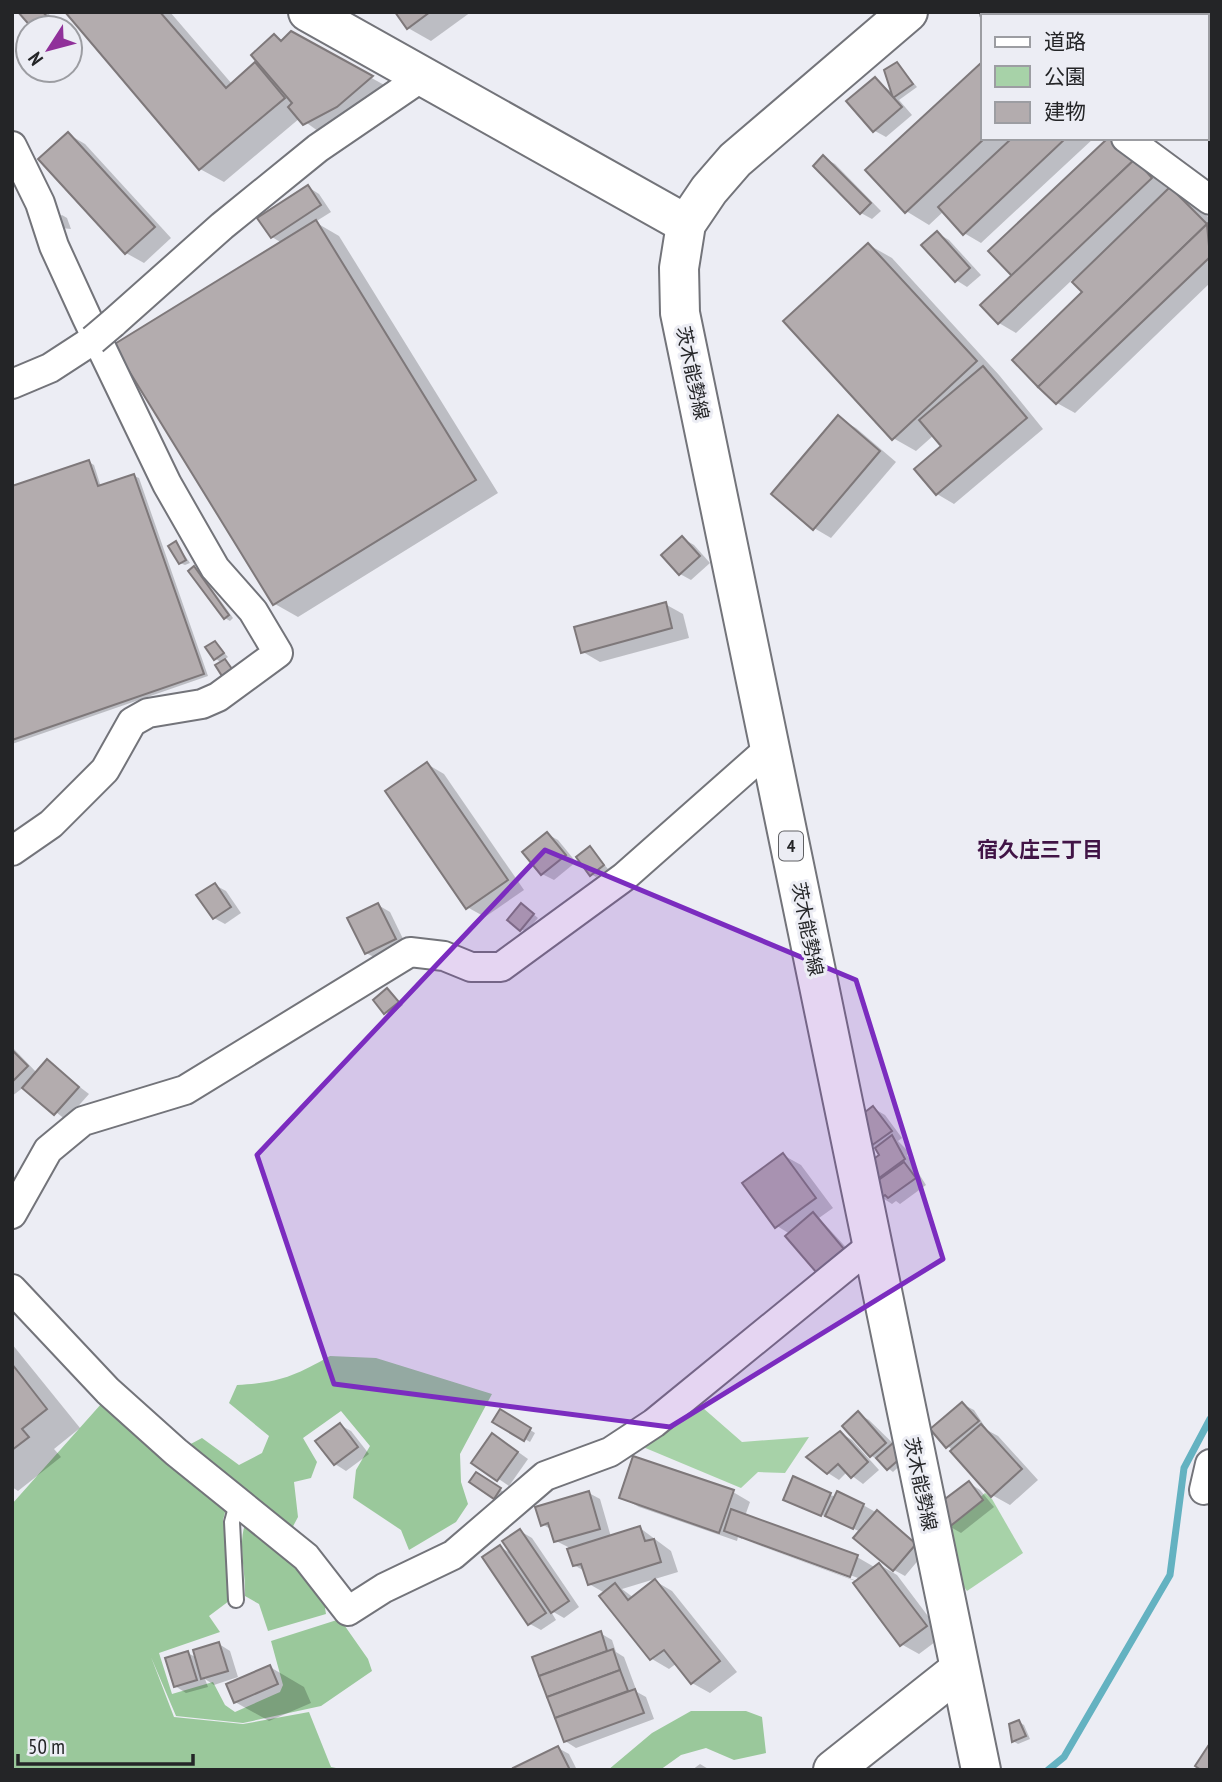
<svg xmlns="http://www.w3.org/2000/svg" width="1222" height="1782" font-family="'PT Sans Narrow','Noto Sans JP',sans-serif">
<rect width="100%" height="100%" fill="#ecedf4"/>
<g fill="#a7d2a8">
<polygon points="695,1401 742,1442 809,1437 785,1473 758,1472 741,1488 643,1447"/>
<polygon points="985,1493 992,1499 1023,1553 967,1591 959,1580 944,1530"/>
</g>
<g fill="#9ac89b">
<path d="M 330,1356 L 376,1358 L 492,1394 L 460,1454 L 461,1482 L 468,1504 L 456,1522 L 409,1550 L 401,1530 L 353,1498 L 356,1470 L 370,1446 L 341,1411 L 303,1438 L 317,1462 L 311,1478 L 294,1482 L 298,1517 L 290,1532 L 185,1447 L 202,1438 L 239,1465 L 262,1453 L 269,1436 L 229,1403 L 237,1385 C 278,1383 295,1376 330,1356 Z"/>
<polygon points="102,1403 227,1505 223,1520 227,1539 229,1601 209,1616 220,1632 159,1653 172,1694 213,1682 225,1705 235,1712 280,1692 283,1685 271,1641 340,1619 368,1659 372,1671 321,1706 243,1723 176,1716 151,1657 174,1717 243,1724 309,1712 331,1767 346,1770 12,1770 12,1504"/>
<path d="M 246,1521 L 299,1566 L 329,1606 L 325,1608 L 326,1614 L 268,1631 L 259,1604 L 245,1596 C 246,1570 237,1545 246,1521 Z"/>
<polygon points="691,1711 746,1711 762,1717 766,1753 734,1760 706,1748 681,1755 660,1770 608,1770 652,1733"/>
</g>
<g fill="#0003">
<polygon points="20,12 47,12 61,28 34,28"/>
<polygon points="68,12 170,12 232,84 255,65 265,70 275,36 284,41 291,34 388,87 322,134 300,118 224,182 200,169"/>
<polygon points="397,12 471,12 431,41 408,28"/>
<polygon points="897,64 917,87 899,100 912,115 886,137 875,131 849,101 875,79 894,94"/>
<polygon points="982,64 982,138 1094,138 981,243 964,233 944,211 929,225 906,211 868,170"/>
<polygon points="68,134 85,144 171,238 144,263 126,253"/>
<polygon points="1129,147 1169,190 1194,202 1210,219 1210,283 1075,413 1057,403 1040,386 1084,292 1072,280 1016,333 999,323 1014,276"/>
<polygon points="824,158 835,164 881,211 872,219 861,213"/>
<polygon points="308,187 319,194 331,212 315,222 339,236 498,493 298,617 275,604 282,243 272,237"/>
<polygon points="62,215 67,218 71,229 61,228 58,217"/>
<polygon points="937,233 949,240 981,275 967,287 956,280"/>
<polygon points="869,245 892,258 999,375 1043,429 954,504 937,494 943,446 934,435 916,451 893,438"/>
<polygon points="838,418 856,428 896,462 831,538 814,528"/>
<polygon points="89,462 94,465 101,487 134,476 139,478 208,676 12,744 12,488"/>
<polygon points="682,538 694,545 710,563 691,580 680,574"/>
<polygon points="176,543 190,563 185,565 180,563"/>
<polygon points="194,569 199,571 233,618 230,621 225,618"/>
<polygon points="665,604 683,614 689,638 600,662 583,652"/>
<polygon points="215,643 228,657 224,660 236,672 228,678 223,675 222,663 216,659"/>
<polygon points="427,764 444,774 524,890 485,917 467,907"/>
<polygon points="547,834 558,840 576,862 554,880 542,874"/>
<polygon points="590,848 608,869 596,877 591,874"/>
<polygon points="215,885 226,891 241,913 225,924 214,918"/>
<polygon points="378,905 390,912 406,945 378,959 366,953"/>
<polygon points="526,908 538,918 526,932 521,929"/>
<polygon points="388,990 403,1005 391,1015 386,1012"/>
<polygon points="12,1047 37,1073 47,1062 89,1094 66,1120 24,1087 12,1096"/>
<polygon points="873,1108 885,1115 902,1138 898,1141 910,1153 907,1155 926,1185 900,1204 896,1201 892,1204 881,1197 869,1164 882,1155 872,1145"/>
<polygon points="783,1155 801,1165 833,1208 819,1218 854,1256 829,1278 818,1271 787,1236 790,1234 777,1226"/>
<polygon points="12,1344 80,1428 54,1449 61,1457 18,1491 12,1487"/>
<polygon points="962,1404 974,1410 987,1430 998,1436 1038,1480 1010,1505 992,1495 933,1429"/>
<polygon points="500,1411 535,1433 530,1442 495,1421"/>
<polygon points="858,1414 869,1420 908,1458 893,1472 872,1456 844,1426"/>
<polygon points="340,1425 351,1431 369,1454 346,1471 335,1464"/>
<polygon points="841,1433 852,1440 879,1470 863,1484 847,1472 839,1480 828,1473"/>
<polygon points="504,1442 528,1459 509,1486 474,1462"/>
<polygon points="482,1477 505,1493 499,1500 495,1497"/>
<polygon points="969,1483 980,1490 994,1507 961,1533 949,1526"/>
<polygon points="733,1492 750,1502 745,1516 857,1557 876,1568 880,1565 897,1575 943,1636 919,1654 901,1644 858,1582 742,1539 857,1581 858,1578 742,1535 742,1539 738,1537 737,1541 639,1507 621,1497"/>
<polygon points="589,1493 600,1499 611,1537 640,1528 671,1551 678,1572 622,1589 634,1598 655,1581 672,1591 737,1672 710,1693 692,1683 677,1663 669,1669 652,1659 602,1596 605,1593 589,1584 586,1572 574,1565 568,1547 556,1541 552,1530 542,1524"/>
<polygon points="830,1495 863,1505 888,1519 926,1551 905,1576 894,1570 861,1532 785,1499"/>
<polygon points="520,1531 532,1538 579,1607 564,1618 550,1610 556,1620 541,1630 530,1624 500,1547 514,1555"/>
<polygon points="600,1633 612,1640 616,1652 624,1657 637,1692 646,1697 654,1719 576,1748 565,1741 534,1658"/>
<polygon points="219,1644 230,1651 238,1677 214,1685 205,1679 208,1687 186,1693 175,1686 188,1653 197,1658"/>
<polygon points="270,1667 304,1687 311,1703 269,1721 235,1702"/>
<polygon points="1019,1722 1024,1725 1030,1739 1018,1744 1013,1741"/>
<polygon points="558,1748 569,1754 577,1770 516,1770"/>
<polygon points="700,1764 710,1770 692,1770"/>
</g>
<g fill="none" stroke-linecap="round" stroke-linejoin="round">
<polyline stroke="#64b2c1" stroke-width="7" points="1048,1770 1064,1757 1170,1575 1184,1468 1210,1419"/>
</g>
<g fill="#b3acae" stroke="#7e787a" stroke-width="2">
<polygon points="18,12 43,12 57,28 32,28"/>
<polygon points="65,12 160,12 226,88 255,62 285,98 199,170"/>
<polygon points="395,12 430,12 407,29"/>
<polygon points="291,31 373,76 337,107 303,125 288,107 292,103 251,55 274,34 281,41"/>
<polygon points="897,62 913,84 893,98 884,70"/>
<polygon points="982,62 982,138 985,138 905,213 865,170"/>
<polygon points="875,77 902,107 873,132 846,101"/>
<polygon points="68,132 155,227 125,254 38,159"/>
<polygon points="1012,138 1066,138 963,235 938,207"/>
<polygon points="1108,138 1115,138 1135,159 1012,276 988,251"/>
<polygon points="823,155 871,203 860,214 813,166"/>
<polygon points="1135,159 1152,178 998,324 980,305"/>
<polygon points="308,185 321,205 271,238 257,218"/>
<polygon points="1170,187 1207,224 1038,387 1012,360 1082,292 1072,282"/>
<polygon points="316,220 476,480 273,605 113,345"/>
<polygon points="1207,224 1210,257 1056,404 1038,387"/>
<polygon points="937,231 970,268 955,282 921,245"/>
<polygon points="868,243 977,361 892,440 783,321"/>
<polygon points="983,366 1027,418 936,495 914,469 941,446 919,420"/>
<polygon points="838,415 880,451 813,530 771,494"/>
<polygon points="89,460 98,486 134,474 204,674 12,740 12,486"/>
<polygon points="682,536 700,556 679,575 661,555"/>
<polygon points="176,541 186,560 179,564 168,546"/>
<polygon points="194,566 229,615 224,619 188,571"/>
<polygon points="666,602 672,628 581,653 574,627"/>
<polygon points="215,641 224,653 214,660 205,647"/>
<polygon points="225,659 232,669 222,676 215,665"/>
<polygon points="427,762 508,880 466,909 385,791"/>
<polygon points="547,832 566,855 541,875 522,852"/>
<polygon points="590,846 604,865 590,876 576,857"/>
<polygon points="215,883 231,907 213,919 196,895"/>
<polygon points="378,903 396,939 365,954 347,918"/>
<polygon points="521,903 534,914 520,931 507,920"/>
<polygon points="387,988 399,1002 384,1014 373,1000"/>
<polygon points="12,1050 28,1066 12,1082"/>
<polygon points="47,1059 79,1087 54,1115 22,1088"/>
<polygon points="873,1106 892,1131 871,1146 861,1115"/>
<polygon points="892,1135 905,1159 875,1181 867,1164 879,1155 875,1148"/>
<polygon points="783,1153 816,1198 775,1228 742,1183"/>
<polygon points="904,1162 916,1178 888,1198 885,1195 880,1199 870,1186"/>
<polygon points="813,1212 844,1249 816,1272 785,1236"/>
<polygon points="12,1364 47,1409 22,1429 29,1437 12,1450"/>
<polygon points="962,1402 979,1421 946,1448 930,1429"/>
<polygon points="500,1409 531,1428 524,1441 492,1422"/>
<polygon points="858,1411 886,1443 870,1457 842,1426"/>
<polygon points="340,1423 358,1447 334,1465 315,1441"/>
<polygon points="981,1424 1022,1469 991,1497 950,1451"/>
<polygon points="840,1431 868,1462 851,1478 838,1464 827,1474 806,1457"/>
<polygon points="492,1433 518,1452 497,1481 471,1463"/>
<polygon points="893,1443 904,1455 887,1470 876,1458"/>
<polygon points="633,1456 734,1490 719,1533 619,1498"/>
<polygon points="476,1472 501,1488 494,1499 469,1482"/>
<polygon points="793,1476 831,1493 821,1516 783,1500"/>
<polygon points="969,1481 983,1500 948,1528 933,1508"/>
<polygon points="589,1491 600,1529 554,1542 548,1523 541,1526 535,1507"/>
<polygon points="837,1491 864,1504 853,1529 825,1516"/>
<polygon points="731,1509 858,1555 850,1577 724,1531"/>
<polygon points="877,1510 916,1544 893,1571 853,1538"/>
<polygon points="640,1526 645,1541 654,1539 661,1562 588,1585 581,1564 573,1566 567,1549"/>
<polygon points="520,1529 569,1601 551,1613 502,1541"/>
<polygon points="500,1545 546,1613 528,1625 482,1557"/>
<polygon points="879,1563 927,1626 900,1646 853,1583"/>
<polygon points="655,1579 720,1661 691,1684 664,1650 650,1660 599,1596 615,1583 628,1600"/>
<polygon points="601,1631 607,1651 539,1676 532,1657"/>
<polygon points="219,1642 228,1671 201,1679 193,1650"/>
<polygon points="613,1649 620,1670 547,1697 539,1676"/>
<polygon points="188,1651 197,1680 174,1687 165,1658"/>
<polygon points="270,1665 278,1684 234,1703 226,1684"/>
<polygon points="620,1670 628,1691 555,1718 547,1697"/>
<polygon points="635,1689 644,1713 564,1742 555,1718"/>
<polygon points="1019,1720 1026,1736 1012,1742 1009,1724"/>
<polygon points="1210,1743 1210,1770 1201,1770 1195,1766"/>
<polygon points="558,1746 570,1770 514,1770 513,1768"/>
</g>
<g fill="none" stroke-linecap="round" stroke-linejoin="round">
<defs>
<polyline id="lane" points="236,1600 232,1522 238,1500"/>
<g id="street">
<polyline points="995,12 998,16"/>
<polyline points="1126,138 1210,200"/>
<polyline points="12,146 40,203 54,246 87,318 167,484 215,568 253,611 278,653 218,697 202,704 148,713 132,722 105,770 51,824 12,851"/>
<polyline points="113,323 222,226 318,148 422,77"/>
<polyline points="12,384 50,368 93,340"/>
<polyline points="12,1214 48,1150 83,1121 185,1090 410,952 444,956 471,967 501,967 624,877 771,747"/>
<polyline points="12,1289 108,1391 176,1452 306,1557 348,1611 384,1588 453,1555 545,1476 610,1452 654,1423 872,1245"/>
<polyline points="1204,1490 1210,1464"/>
</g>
<g id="secondary">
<polyline points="308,12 686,224"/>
<polyline points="833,1770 959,1670"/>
</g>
<polyline id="primary" points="908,12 735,160 709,190 686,224 679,268 680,313 981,1770"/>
</defs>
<use href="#lane" stroke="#73747a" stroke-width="18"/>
<use href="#street" stroke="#73747a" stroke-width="32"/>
<use href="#secondary" stroke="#73747a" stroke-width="42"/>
<use href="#primary" stroke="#73747a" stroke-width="42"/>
<use href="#lane" stroke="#fff" stroke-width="14"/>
<use href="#street" stroke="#fff" stroke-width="28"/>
<use href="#secondary" stroke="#fff" stroke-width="38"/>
<use href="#primary" stroke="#fff" stroke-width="38"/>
<defs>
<polyline id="street-bridge" points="93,340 113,323"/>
</defs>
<use href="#street-bridge" stroke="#73747a" stroke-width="32" stroke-linecap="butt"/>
<use href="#street-bridge" stroke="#fff" stroke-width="28"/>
</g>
<path fill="#7b2cbf" fill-opacity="0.2" stroke="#7b2cbf" stroke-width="5" stroke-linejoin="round" d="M 545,850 L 856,980 L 943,1259 L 670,1427 L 334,1384 L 257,1155 Z"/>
<g text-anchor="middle" stroke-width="6" stroke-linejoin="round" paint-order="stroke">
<rect fill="#ecedf4" stroke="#606164" stroke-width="2" x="779" y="831.5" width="24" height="29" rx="5"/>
<g font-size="18" font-weight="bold" fill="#242527">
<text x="791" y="852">4</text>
</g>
<g font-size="19" fill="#242527" stroke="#ecedf4">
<text transform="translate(693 373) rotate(78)" y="7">茨木能勢線</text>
<text transform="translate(808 929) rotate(79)" y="7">茨木能勢線</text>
<text transform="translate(921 1484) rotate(78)" y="7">茨木能勢線</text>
</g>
<g font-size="21" font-weight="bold" fill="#411446" stroke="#ecedf4">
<text x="1040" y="857">宿久庄三丁目</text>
</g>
</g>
<rect width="1222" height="1782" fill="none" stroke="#242527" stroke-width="28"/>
<rect x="981" y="14" width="228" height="126" fill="#ecedf4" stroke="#9c9da2" stroke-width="2"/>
<rect x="995" y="37" width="35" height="10" fill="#ffffff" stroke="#9c9da2" stroke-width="2"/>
<text x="1044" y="49" font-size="21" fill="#242527">道路</text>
<rect x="995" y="66" width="35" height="21" fill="#a7d2a8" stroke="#9c9da2" stroke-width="2"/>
<text x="1044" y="84" font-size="21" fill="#242527">公園</text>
<rect x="995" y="102" width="35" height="21" fill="#b3acae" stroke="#9c9da2" stroke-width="2"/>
<text x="1044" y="119" font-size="21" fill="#242527">建物</text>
<g transform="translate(49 49) rotate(234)"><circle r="33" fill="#ecedf4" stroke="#9c9da2" stroke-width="2"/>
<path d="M0-5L12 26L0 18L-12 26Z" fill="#90319a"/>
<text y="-10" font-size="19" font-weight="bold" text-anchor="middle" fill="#242527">N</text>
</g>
<path d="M18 1754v10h175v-10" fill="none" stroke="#242527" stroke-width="3.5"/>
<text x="28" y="1754" font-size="21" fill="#242527" stroke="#ecedf4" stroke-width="5" paint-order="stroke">50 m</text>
</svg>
